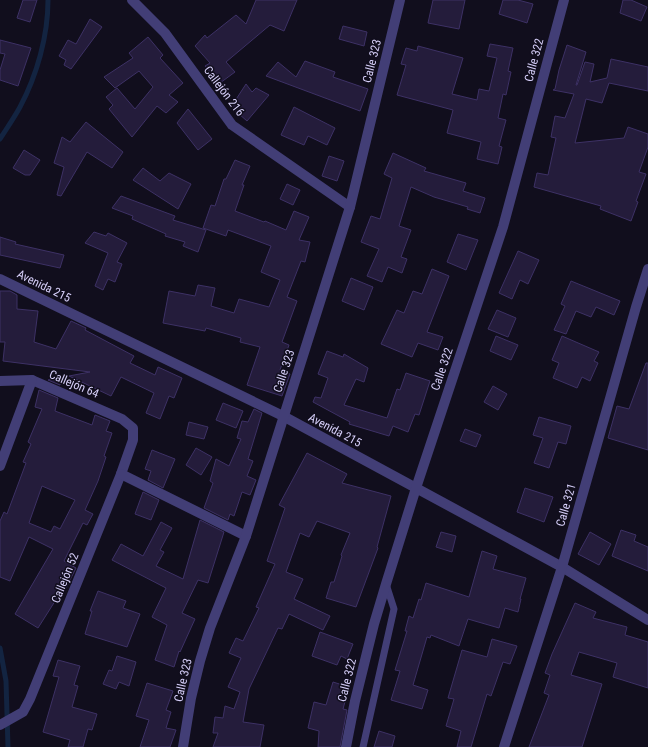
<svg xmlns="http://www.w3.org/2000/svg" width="648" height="747" font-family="'Roboto Condensed',sans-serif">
<rect width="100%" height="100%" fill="#110e1d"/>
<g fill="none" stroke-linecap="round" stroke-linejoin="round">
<g stroke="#132441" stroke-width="5">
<path d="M 0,139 C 7,128 14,118 20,107 C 37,75 48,36 48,0"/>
<polyline points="0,648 6,681 8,747"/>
</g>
</g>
<g fill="#241c3b" stroke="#3d3165" fill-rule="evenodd">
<polygon points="23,0 37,0 30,22 17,18"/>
<polygon points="256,0 297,0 284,31 270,25 226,62 235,72 220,83 205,66 210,63 195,46 205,35 207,38 236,15 246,24"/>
<polygon points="433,0 465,0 459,29 428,23"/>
<polygon points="503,0 518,0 533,4 527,23 499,14"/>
<polygon points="623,0 631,0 647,7 641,21 620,13"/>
<polygon points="90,19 102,27 71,69 64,65 66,60 59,56 68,40 76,44"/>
<polygon points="343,26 367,32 364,46 339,39"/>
<polygon points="148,37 163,55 160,58 183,83 169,95 178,102 166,113 157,106 132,137 109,109 113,105 106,97 117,88 135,109 153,87 139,71 115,88 104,77 133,58 129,53"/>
<polygon points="0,40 31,48 18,86 0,80 0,70 5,54 0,53"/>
<polygon points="490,44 513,48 508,71 511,72 506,95 503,94 498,118 506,120 499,146 502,147 498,164 477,159 481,142 447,133 453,110 397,95 406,65 401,64 406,48 417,51 418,46 463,58 452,94 477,100 479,89 489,91 497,58 487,56"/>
<polygon points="567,45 586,52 576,85 577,85 585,62 594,64 590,82 607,78 611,59 648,67 648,91 609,83 602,103 586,99 575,143 624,138 628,127 648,134 648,147 639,172 646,174 636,201 638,202 631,221 600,209 601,206 534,187 537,173 548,175 556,138 551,137 555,116 565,118 574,94 553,90 555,89 559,70"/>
<polygon points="305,61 335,72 333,77 368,89 360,111 266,76 278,62 296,77"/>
<polygon points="246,84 252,92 256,88 269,95 247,121 231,107"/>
<polygon points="294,107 335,128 327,145 308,136 304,145 281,135"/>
<polygon points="188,109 212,139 198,150 177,123"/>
<polygon points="86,122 123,152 112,168 87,152 61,196 57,195 64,167 54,163 62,137 70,142"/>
<polygon points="24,150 40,160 30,175 25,175 13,168"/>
<polygon points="393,153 426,168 424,171 466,183 463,191 485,198 480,213 467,209 468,207 434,197 411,187 399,226 411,230 401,257 407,259 402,273 388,267 382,282 367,276 379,249 361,242 371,216 380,219 392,178 384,174"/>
<polygon points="329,156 344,161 337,181 322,176"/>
<polygon points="235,160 250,166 242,185 244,185 235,211 264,222 265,221 286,230 294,211 309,217 299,240 310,242 305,262 301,261 287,297 297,301 282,342 289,345 280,370 290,374 282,396 247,385 260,347 240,342 241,338 206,328 205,331 163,323 169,291 195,296 198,285 215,288 211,306 234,313 239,299 269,307 280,280 261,272 271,246 228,230 226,236 203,228 211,205 215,206 224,179 226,179"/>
<polygon points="143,168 160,181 169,173 191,184 178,209 133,180"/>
<polygon points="287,184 300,190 293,205 280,199"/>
<polygon points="121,196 175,216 173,220 206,230 198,252 183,246 185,242 165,236 166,234 132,219 133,216 112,208"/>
<polygon points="94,232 106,236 108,233 127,243 117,262 122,264 115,282 108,279 103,290 95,286 108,253 85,243"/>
<polygon points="458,234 478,240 466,270 447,262"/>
<polygon points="0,237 16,242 15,244 64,255 60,268 0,255"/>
<polygon points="518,251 539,260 528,284 520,280 512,299 499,293"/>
<polygon points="432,269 449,276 427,332 443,337 438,350 418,343 412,357 381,344 397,310 404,313 413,291 422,294"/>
<polygon points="351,278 373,287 364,310 342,301"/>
<polygon points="571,281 620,301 614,315 596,307 591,317 576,311 566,334 554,330 565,306 561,304"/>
<polygon points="0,291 10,291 17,295 17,309 38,311 34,342 56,349 71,321 86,328 85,330 134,356 130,363 155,375 158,367 182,378 174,398 169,396 160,419 146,413 154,393 121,377 111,396 69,376 90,372 3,361 5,342 0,342"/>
<polygon points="497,310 516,318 508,337 488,329"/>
<polygon points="496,336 518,345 511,360 490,351"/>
<polygon points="562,336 599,352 594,361 598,363 590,381 582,377 577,388 553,378 559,363 552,360"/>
<polygon points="327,351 343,357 344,354 368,368 364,382 356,379 344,405 387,418 397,389 400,390 406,373 430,381 419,415 415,414 408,432 393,426 389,436 349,424 350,422 313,402 315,397 321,398 328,378 318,374"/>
<polygon points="646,363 648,363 648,450 608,438 617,406 629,409"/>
<polygon points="62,377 60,385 48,380 55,378"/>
<polygon points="493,386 507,394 498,410 484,402"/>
<path d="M 39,390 L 58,398 L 55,411 L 92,425 L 95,415 L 110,421 L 106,431 L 112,433 L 104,456 L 106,457 L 98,481 L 85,510 L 93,514 L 87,525 L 83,523 L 64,561 L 76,568 L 66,588 L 64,587 L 38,628 L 15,614 L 53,549 L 29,537 L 10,581 L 0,577 L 0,521 L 4,512 L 7,514 L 26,463 L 23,462 L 31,444 L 28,442 L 42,409 L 35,407 ZM 42,486 L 75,500 L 60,529 L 54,526 L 51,532 L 29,523 Z"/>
<polygon points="223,403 243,411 236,428 216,420"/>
<polygon points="254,409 262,413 248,459 253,461 247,476 256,480 250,495 242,492 234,516 230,514 228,520 204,508 213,483 210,481 216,459 229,466 241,439 237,438 242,421 248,422"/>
<polygon points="539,417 571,426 566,444 558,442 549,468 534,463 543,438 533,435"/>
<polygon points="189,422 208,427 204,439 186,435"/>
<polygon points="465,429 481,435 476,447 460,441"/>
<polygon points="196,448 212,457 201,475 186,465"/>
<polygon points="152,450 175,459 163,488 148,480 151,471 145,469"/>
<polygon points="307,453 347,474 342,483 391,496 377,547 378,548 356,607 326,598 331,582 334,582 342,556 341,555 350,533 317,521 309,537 300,533 286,572 303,579 294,599 330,616 323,630 289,614 282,629 278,628 249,689 243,722 264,725 260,747 213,747 218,733 213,733 215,717 223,718 225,706 234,709 240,692 228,687 241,658 229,653 236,638 243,641 259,608 256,607 275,564 267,561 285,508 279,505"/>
<polygon points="525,488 553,497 544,522 517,512"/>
<polygon points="143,492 159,500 151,520 135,514"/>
<polygon points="200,520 224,532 208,583 198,580 182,613 195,619 180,652 179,651 174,667 155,660 167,625 152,617 166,588 112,560 121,544 143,556 161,522 172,528 160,550 164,552 156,566 183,579"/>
<polygon points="621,530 636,535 634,541 648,547 648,571 612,556"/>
<polygon points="441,532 456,536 452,552 436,547"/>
<polygon points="590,532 611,544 599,565 578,554"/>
<polygon points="482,551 497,556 493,569 526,578 520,599 521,599 518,612 505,608 499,628 468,619 459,646 431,635 430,638 427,637 413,685 428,690 422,709 391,700 400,671 395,670 407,631 405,631 409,616 413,618 419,599 421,600 426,583 469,597"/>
<polygon points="98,591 126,601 123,608 140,614 127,647 85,634 92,611 90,611"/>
<polygon points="575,603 596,612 593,618 627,627 625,635 648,642 648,688 613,677 617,663 579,652 571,675 602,684 582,747 529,747 549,695 544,693 550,675 545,673 552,654"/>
<polygon points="320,632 353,644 347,659 341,656 337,665 312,656"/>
<polygon points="492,639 517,646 510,664 503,662 491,696 487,694 471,747 457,747 461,731 446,726 454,699 448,698 462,650 487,657"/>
<polygon points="117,656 136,662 129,686 119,682 116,689 103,684 109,670 112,671"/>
<polygon points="58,660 80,666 74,685 78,686 72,707 97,714 92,730 88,729 83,747 68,747 70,740 43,732 59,677 53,676"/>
<polygon points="333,682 349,687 343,709 347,710 340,747 318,747 319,731 308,728 314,702 326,705"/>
<polygon points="147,683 173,691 166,710 171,712 166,728 176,730 170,747 140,747 149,720 136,716"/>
<polygon points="379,731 395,736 392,747 374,747"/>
</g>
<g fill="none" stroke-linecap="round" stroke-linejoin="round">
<polyline stroke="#423e76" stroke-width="7" points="363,747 394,609 386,584"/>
<g stroke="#423e76" stroke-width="10">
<polyline points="132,0 165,33 232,125 350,207"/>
<polyline points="0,279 283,416 562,567 648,620"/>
<polyline points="0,381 32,380 122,419 133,428 133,440 121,474 30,699 23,712 0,725"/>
<polyline points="0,466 32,380"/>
<polyline points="121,474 246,536"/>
<polyline points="183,747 191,698 200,661 210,628 246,536 350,207 400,0"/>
<polyline points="346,747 355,701 374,624 386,584 416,488 503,227 564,0"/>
<polyline points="504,747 562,567 636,307 648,269"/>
</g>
</g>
<g text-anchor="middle" stroke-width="3" stroke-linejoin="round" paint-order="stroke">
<g font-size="12" fill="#d6cff9" stroke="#110e1d">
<text transform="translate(534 60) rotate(-75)" y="4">Calle 322</text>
<text transform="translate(372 61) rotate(-76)" y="4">Calle 323</text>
<text transform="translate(224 91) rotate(53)" y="4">Callejón 216</text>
<text transform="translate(44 286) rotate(26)" y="4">Avenida 215</text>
<text transform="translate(442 369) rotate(-71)" y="4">Calle 322</text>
<text transform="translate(284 371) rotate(-72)" y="4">Calle 323</text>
<text transform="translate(74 384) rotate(23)" y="4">Callejón 64</text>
<text transform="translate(335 430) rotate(28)" y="4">Avenida 215</text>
<text transform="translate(566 505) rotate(-74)" y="4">Calle 321</text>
<text transform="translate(65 578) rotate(-68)" y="4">Callejón 52</text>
<text transform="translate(183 680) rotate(-77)" y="4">Calle 323</text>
<text transform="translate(347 680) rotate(-76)" y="4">Calle 322</text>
</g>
</g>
</svg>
